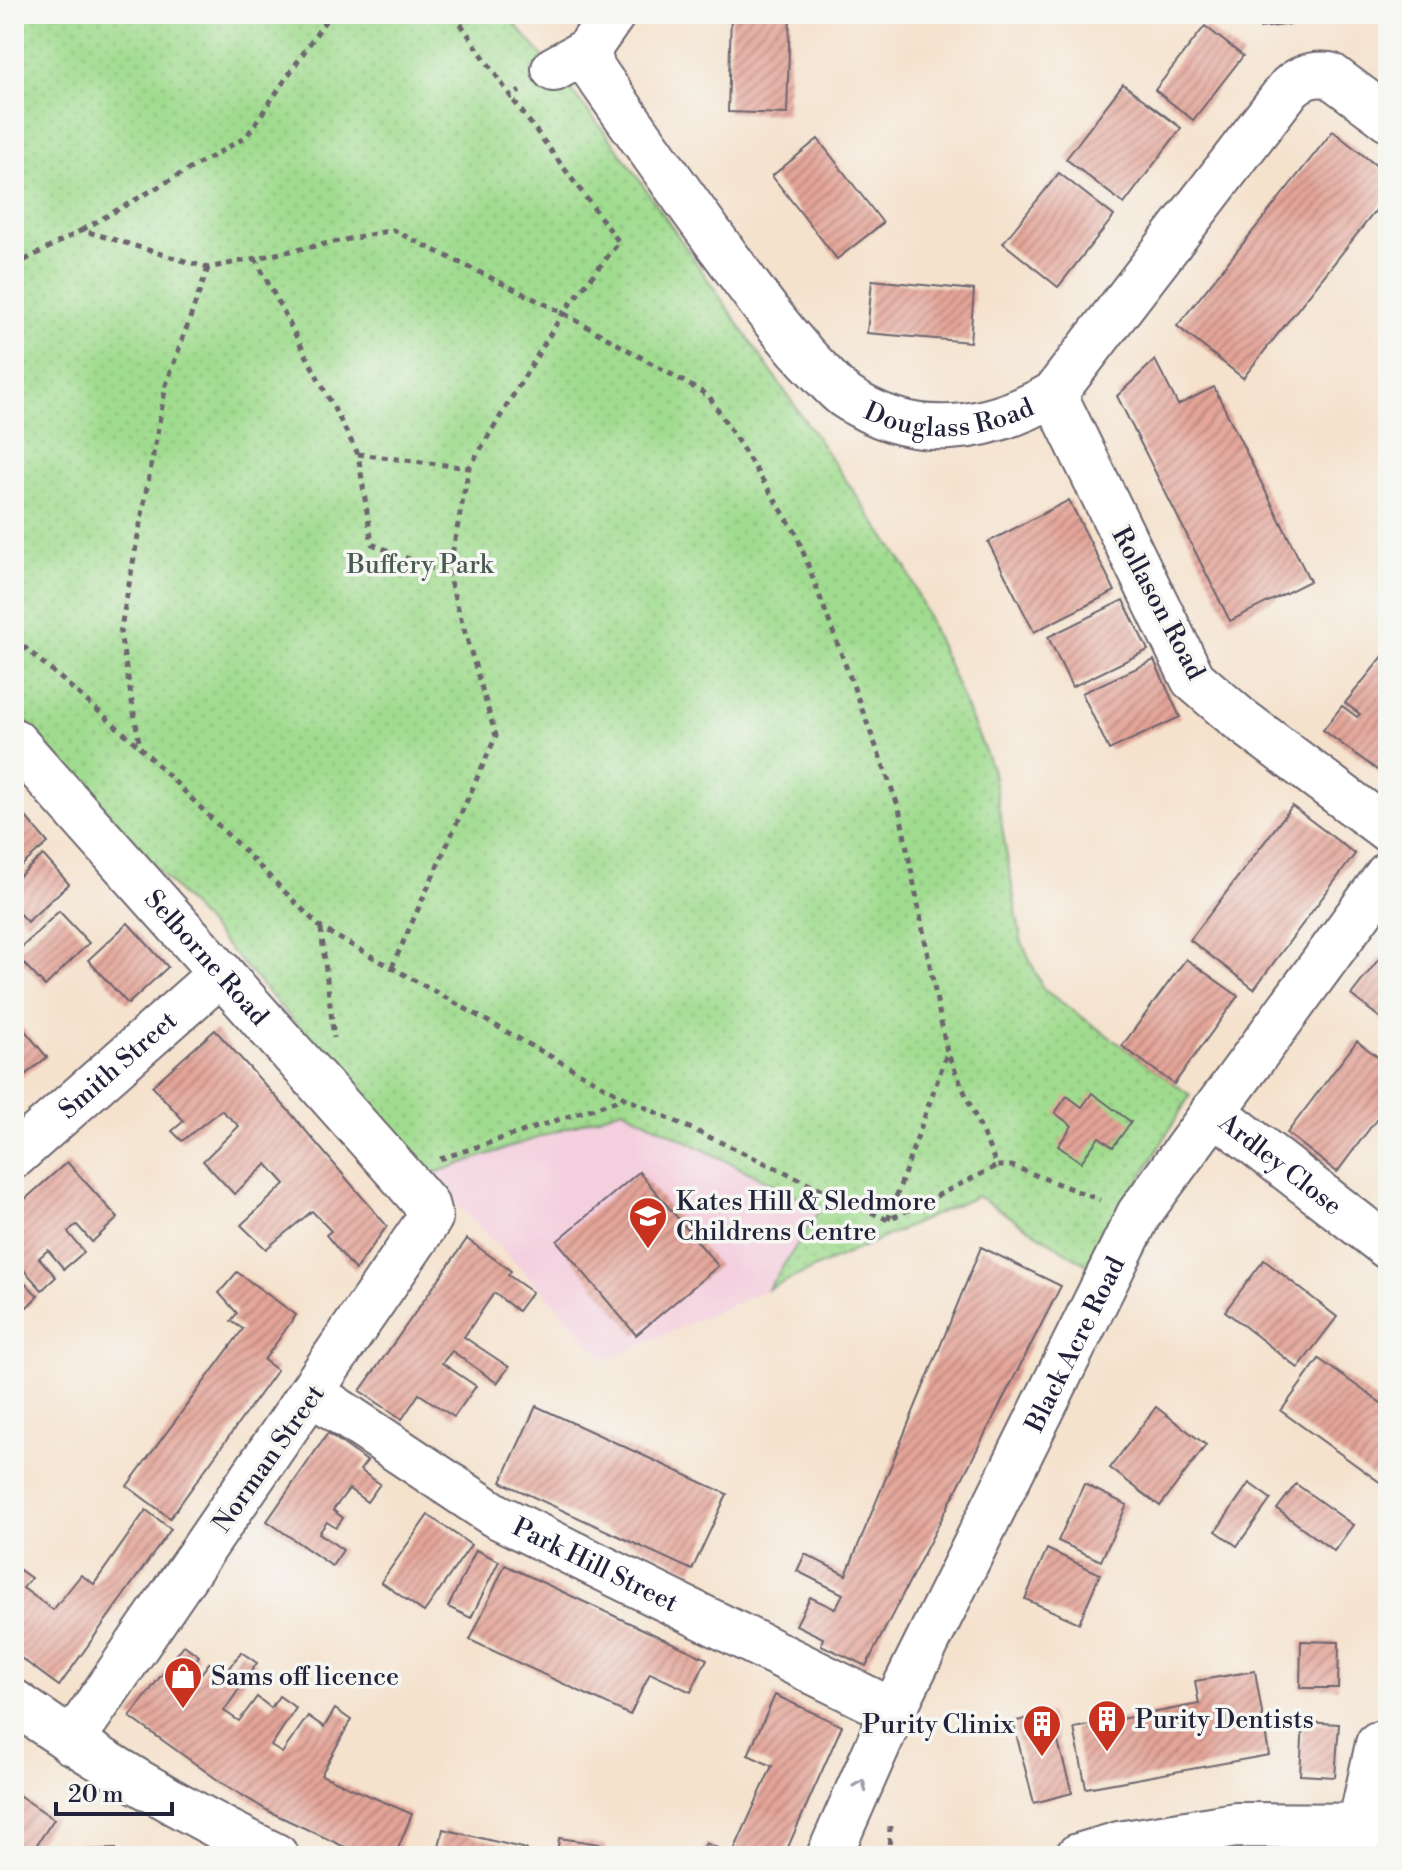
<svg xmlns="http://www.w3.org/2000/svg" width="1402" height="1870" font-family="'Libre Bodoni',serif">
<defs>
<pattern id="grass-dots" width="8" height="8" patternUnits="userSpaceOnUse" patternTransform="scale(2)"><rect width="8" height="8" fill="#a0dc8f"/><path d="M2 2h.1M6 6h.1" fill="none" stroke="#8abc7c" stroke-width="1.8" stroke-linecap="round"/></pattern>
<pattern id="building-hatch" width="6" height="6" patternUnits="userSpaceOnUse" patternTransform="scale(2)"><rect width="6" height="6" fill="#e4a498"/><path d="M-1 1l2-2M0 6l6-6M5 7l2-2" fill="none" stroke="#b8857d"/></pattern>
</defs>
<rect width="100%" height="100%" fill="#f6f6f2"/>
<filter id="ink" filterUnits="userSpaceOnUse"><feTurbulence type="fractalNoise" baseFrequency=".0125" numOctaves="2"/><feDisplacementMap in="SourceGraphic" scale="16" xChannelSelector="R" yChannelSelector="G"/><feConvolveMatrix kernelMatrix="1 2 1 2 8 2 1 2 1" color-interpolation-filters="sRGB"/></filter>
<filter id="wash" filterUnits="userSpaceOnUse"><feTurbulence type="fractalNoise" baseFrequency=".006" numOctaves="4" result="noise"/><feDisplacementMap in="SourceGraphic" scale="32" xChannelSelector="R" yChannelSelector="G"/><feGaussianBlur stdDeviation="1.8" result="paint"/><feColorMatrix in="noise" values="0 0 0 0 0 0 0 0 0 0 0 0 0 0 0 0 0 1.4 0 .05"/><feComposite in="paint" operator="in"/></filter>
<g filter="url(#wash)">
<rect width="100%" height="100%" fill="#f5e2cd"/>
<polygon fill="#f4cfde" points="622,1109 821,1209 768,1289 605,1360 546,1294 428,1175"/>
<polygon fill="url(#grass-dots)" stroke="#617f65" stroke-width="2" points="14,14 506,14 554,69 616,146 907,569 992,768 1021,940 1043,989 1190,1095 1089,1266 977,1196 768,1289 821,1208 622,1109 428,1175 372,1109 14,708"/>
<g id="blocks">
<g fill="url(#building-hatch)">
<polygon points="731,14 790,14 787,114 728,112"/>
<polygon points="1259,14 1340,14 1341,18 1260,28"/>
<polygon points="1205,26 1243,56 1193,120 1155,90"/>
<polygon points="1123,84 1181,128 1124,204 1066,159"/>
<polygon points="1333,131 1388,175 1388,195 1243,378 1177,326"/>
<polygon points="818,139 883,223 837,259 772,176"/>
<polygon points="1059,173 1114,216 1058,287 1003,243"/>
<polygon points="872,280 974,290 970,342 867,333"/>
<polygon points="1155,360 1178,405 1214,387 1310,581 1230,621 1117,396"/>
<polygon points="1069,500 1115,591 1034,632 988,542"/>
<polygon points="1123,600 1148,650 1072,687 1048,637"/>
<polygon points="1388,650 1388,778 1323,730 1342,706 1357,717 1360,714 1345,703"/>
<polygon points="1154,660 1180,717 1109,750 1082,693"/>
<polygon points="14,803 48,843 14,872"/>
<polygon points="1292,806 1355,854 1254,989 1190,940"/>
<polygon points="43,855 69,884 27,922 14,908 14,881"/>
<polygon points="59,911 89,943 45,986 15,954"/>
<polygon points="128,923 168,967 128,1004 88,960"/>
<polygon points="1388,947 1388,1024 1351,995"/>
<polygon points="1186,959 1238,996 1174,1084 1122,1046"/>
<polygon points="17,1021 47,1057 14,1084 14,1024"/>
<polygon points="215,1030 288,1110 387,1226 355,1270 326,1235 331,1231 312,1211 266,1249 241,1225 285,1184 267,1164 234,1194 203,1161 239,1126 221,1110 182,1141 172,1131 184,1121 152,1086"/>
<polygon points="1357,1041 1388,1065 1388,1104 1337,1172 1287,1133"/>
<polygon points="1092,1093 1131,1122 1113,1147 1099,1137 1081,1162 1058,1146 1072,1126 1055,1113 1067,1096 1082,1107"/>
<polygon points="67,1162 118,1218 92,1242 77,1225 73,1227 68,1232 84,1252 64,1269 48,1250 39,1258 56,1277 42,1290 14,1259 14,1209"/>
<polygon points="639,1172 718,1266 636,1335 557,1241"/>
<polygon points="467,1239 511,1271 508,1275 532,1292 518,1311 494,1293 464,1337 509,1367 497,1383 452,1351 442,1363 476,1386 454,1417 419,1394 402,1419 360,1391"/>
<polygon points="981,1247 1061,1286 866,1666 821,1645 823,1638 796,1625 810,1597 835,1609 843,1594 797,1571 805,1554 846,1575"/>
<polygon points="1264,1260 1337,1317 1298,1368 1225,1311"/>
<polygon points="14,1271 38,1296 27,1307 14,1294"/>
<polygon points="237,1272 296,1315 264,1360 277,1370 170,1518 127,1486 243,1329 231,1321 237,1313 219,1293"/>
<polygon points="1319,1359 1388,1408 1388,1473 1381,1483 1281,1411"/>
<polygon points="536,1406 727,1494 692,1570 501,1482"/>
<polygon points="1156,1407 1206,1445 1160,1506 1110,1468"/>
<polygon points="328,1433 367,1461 360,1470 380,1484 367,1502 349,1489 333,1510 343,1518 336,1528 327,1522 319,1533 343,1550 332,1566 267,1521"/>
<polygon points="1249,1483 1271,1499 1237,1546 1216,1531"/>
<polygon points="1084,1484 1127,1505 1101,1561 1058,1541"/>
<polygon points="1296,1484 1353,1525 1334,1551 1277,1509"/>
<polygon points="146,1510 171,1529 59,1686 14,1653 14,1566 31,1578 23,1588 53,1610 81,1575 94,1584"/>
<polygon points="428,1515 471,1545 424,1612 381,1582"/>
<polygon points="1047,1549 1100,1574 1079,1623 1025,1599"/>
<polygon points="476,1550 499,1561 471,1618 448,1607"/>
<polygon points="505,1565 707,1659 691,1692 650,1673 630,1715 470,1640"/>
<polygon points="1301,1641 1339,1642 1338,1688 1300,1688"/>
<polygon points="184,1645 199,1656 179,1682 190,1689 209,1663 225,1675 241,1652 257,1663 224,1711 239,1721 257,1697 271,1708 279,1696 296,1708 271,1746 282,1753 308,1716 324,1727 335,1709 351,1720 321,1775 412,1814 395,1856 364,1856 270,1812 222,1783 130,1717"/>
<polygon points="1255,1671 1269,1755 1086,1788 1074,1728 1199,1704 1195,1681"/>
<polygon points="775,1695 842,1726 784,1856 700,1856 706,1843 732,1855 772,1766 748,1755"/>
<polygon points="1050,1713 1072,1793 1034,1803 1013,1722"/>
<polygon points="1303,1722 1339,1724 1335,1777 1300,1775"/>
<polygon points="14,1792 54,1819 29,1856 14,1856"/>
<polygon points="443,1829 526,1849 525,1856 437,1856"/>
<polygon points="559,1838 607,1845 606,1856 557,1856"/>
<polygon points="116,1849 116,1856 78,1856 78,1850"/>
</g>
</g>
</g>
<g filter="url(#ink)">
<use href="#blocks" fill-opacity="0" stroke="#6c656e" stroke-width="2"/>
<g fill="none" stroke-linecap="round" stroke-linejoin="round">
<defs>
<g id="minor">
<path id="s1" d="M 588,50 L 593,69 C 638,133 682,196 728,258 C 757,298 785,337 820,372 C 828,380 837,391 846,397 C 914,443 987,432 1054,394 L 1290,87 C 1302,76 1314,73 1330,75 L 1388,118"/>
<polyline points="554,69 588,50 613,14"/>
<polyline points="1054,394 1193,679 1237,717 1388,830"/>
<path id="s2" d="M 14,741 L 399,1173 L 426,1204 L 430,1218 L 71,1742"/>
<path id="s3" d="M 1213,1111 L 1388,1247"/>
<path id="s4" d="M 14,1156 L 221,973"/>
<path id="s5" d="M 312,1393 L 495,1515 L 893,1711"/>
<path d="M 14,1702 C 98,1761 184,1811 276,1856"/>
<polyline points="1360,1826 1378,1744 1388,1742"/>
<path id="s6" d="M 829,1856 L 893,1711 L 1139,1214 L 1388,874"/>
</g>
<polyline id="major" points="1078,1856 1119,1844 1236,1825 1388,1826"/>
</defs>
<use href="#minor" stroke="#6c656e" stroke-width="48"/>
<use href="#major" stroke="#6c656e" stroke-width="48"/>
<g stroke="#6c656e" stroke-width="5" stroke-dasharray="6 6" stroke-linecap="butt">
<polyline points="454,14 511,97 520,91"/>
<polyline points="82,230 246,137 330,14"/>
<polyline points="255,258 358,454 372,544 448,575"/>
<polyline points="14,266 82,230 208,268 393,230 563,313 709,396 796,533 899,808 947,1052 997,1166 1012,1166 1100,1200"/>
<polyline points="208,268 166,385 120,633 140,747 321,928 625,1098 888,1220 997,1166"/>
<polyline points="358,454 469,468"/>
<polyline points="14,638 140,747"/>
<polyline points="321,929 334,1038"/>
<polyline points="392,967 496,736 448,575 469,468 563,313 619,242 511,97"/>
<polyline points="440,1159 624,1098"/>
<polyline points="888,1220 947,1053"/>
<polyline points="889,1856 890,1824"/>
</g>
<use href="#minor" stroke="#fff" stroke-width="44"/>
<use href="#major" stroke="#fff" stroke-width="44"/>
</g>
<defs><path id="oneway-chevron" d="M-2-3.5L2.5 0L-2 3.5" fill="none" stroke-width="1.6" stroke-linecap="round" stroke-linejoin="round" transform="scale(2)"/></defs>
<use stroke="#9c9ca7" href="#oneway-chevron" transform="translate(861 1785) rotate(-66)"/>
</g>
<defs>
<symbol id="school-pin" viewBox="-11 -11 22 30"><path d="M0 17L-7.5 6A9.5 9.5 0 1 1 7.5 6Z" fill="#c8321e" stroke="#f6f6f2"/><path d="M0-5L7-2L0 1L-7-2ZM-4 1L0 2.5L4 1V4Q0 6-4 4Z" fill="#fff"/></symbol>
<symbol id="shop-pin" viewBox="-11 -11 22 30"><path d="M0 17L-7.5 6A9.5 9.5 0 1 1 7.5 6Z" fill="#c8321e" stroke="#f6f6f2"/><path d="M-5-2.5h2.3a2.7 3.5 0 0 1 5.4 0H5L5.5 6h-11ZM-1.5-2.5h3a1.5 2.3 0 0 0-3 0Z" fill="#fff"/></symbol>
<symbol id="building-pin" viewBox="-11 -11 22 30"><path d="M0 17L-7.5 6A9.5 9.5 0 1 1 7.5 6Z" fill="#c8321e" stroke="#f6f6f2"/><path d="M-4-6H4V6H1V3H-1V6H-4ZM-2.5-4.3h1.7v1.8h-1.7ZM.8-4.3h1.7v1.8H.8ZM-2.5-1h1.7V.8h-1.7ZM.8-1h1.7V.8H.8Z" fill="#fff"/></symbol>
</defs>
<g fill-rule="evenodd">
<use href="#school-pin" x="626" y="1194" width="44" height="60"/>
<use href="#shop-pin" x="161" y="1654" width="44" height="60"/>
<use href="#building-pin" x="1085" y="1697" width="44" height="60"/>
<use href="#building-pin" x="1020" y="1702" width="44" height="60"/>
</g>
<g text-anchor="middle" stroke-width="7" stroke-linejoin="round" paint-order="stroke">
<g font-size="26" fill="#22223b" stroke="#f6f6f2">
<text dy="9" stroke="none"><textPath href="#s1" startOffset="544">Douglass Road</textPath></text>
<text transform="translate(1159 603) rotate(62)" y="9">Rollason Road</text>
<text dy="9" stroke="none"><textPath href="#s2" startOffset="290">Selborne Road</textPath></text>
<text dy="9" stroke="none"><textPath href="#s4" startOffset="138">Smith Street</textPath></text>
<text dy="9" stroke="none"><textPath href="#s3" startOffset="86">Ardley Close</textPath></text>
<text dy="9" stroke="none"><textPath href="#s6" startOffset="568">Black Acre Road</textPath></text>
<text transform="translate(268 1458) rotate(-55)" y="9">Norman Street</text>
<text dy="9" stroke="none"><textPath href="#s5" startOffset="332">Park Hill Street</textPath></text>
</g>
<g font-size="26" fill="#485a54" stroke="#f6f6f2">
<text x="420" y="573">Buffery Park</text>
</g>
<g font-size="26" fill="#22223b" stroke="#f6f6f2" text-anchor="start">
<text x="676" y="1210">Kates Hill &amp; Sledmore<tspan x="676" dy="30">Childrens Centre</tspan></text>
<text x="211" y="1685">Sams off licence</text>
<text x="1135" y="1728">Purity Dentists</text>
<text x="1014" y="1733" text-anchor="end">Purity Clinix</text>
</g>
</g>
<rect width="1402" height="1870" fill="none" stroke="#f6f6f2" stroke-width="48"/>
<path d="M56 1802v12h116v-12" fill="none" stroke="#22223b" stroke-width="4"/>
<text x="68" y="1802" font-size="24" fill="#22223b" stroke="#f6f6f2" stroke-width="6" paint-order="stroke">20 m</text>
</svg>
